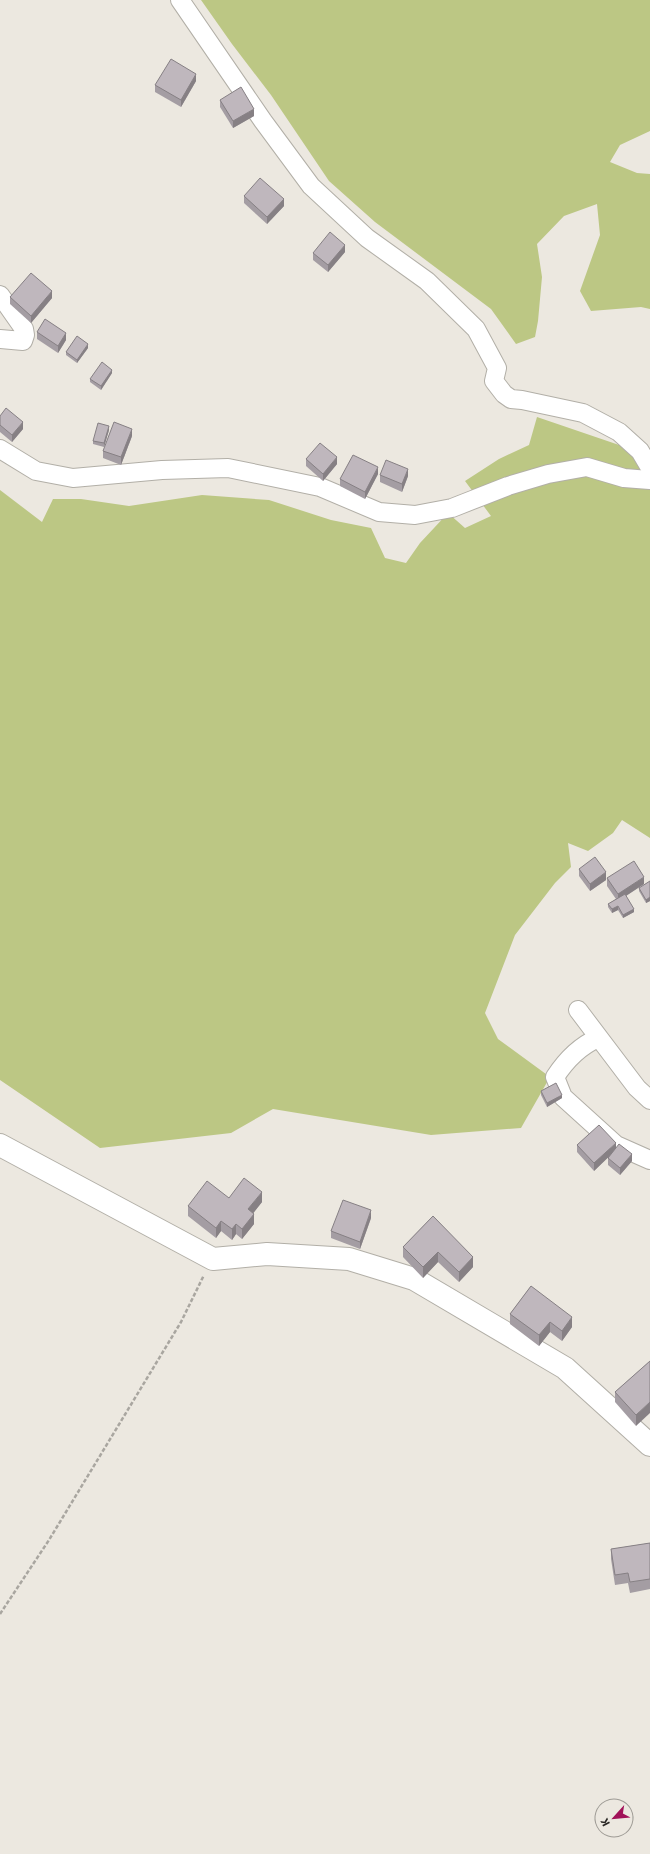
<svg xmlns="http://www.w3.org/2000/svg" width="650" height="1854" font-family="'Fira Sans',sans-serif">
<rect width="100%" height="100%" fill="#ece8e0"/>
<g fill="#bcc784">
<polygon points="201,0 650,0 650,131 620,145 610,162 637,173 650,174 650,309 641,307 591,311 580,291 600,235 597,204 564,216 537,244 542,277 538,321 535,337 516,344 491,309 375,222 329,181 271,95 232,44"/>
<polygon points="537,417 622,446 644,464 650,487 650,838 622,820 613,833 588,851 568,843 571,867 555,883 515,935 485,1013 498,1039 550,1077 521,1128 431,1135 273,1109 231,1133 100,1148 0,1080 0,490 42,522 53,499 81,499 129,506 202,495 269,500 331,520 371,528 385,558 406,563 420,543 448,513 465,528 491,516 465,481 499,459 529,445"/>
</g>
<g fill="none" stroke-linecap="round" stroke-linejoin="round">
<defs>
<g id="minor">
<polyline points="180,0 263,121 311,186 367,238 427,281 476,329 497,368 494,381 504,394 511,399 522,400 583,413 619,432 640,451 650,468"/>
<polyline points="0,295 24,329 25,335 23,341 0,339"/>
<polyline points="0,449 36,471 73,478 162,470 228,468 320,487 379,512 415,515 452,508 508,486 548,474 587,467 624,478 650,480"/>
<polyline points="578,1010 637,1088 650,1100"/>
<path d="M 598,1038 C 580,1046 566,1060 555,1077 L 563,1097 L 616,1145 L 650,1160"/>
</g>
<polyline id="tertiary" points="0,1145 213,1259 267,1254 349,1259 414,1279 565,1368 650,1445"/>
</defs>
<use href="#minor" stroke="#b2afa7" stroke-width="20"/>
<use href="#tertiary" stroke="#b2afa7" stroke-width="24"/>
<polyline stroke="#a9a6a0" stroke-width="2.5" stroke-dasharray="4 2" stroke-linecap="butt" points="0,1614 49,1540 181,1322 204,1275"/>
<use href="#minor" stroke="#fff" stroke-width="18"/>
<use href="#tertiary" stroke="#fff" stroke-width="22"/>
</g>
<g fill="#a49da3">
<polygon points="196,81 181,107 155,92 155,85"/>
<polygon points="220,100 254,116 233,128 220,107"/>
<polygon points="244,196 284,206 267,224 244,203"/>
<polygon points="345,252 328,272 313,260 313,253"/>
<polygon points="10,297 52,298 31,323 10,304"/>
<polygon points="37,332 66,340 58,353 37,339"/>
<polygon points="88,348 77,363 66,355 66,352"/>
<polygon points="112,373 101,390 90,382 90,379"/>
<polygon points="0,416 23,429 12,442 0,432"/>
<polygon points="109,430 104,447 93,444 93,441"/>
<polygon points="132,436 121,465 103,458 103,451"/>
<polygon points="306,459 337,464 323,481 306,466"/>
<polygon points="378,474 365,499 340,486 340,479"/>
<polygon points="380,475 408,476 402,492 380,482"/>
<polygon points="579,869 606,880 590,891 579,876"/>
<polygon points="607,878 644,884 626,896 634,912 623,918 618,910 612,913 608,907 608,904 616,899 607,886"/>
<polygon points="650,881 650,901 646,903 639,891 639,888"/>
<polygon points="541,1091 562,1098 547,1107 541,1095"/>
<polygon points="577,1145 616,1148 632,1161 620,1175 608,1165 608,1158 610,1155 594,1171 577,1152"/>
<polygon points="229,1198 262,1202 253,1213 254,1224 242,1239 236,1234 232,1240 221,1231 216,1238 188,1216 188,1206"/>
<polygon points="433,1216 473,1267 459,1282 438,1262 423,1278 403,1257 403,1247"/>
<polygon points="371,1218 360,1249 331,1238 331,1231"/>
<polygon points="531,1286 572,1327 562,1341 550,1332 539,1346 510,1324 510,1314"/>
<polygon points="650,1361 636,1426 615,1402 615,1392"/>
<polygon points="650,1543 650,1589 630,1593 628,1583 615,1585 611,1559 611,1549"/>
</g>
<g fill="#868084">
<polygon points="196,74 196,81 181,107 181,100"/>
<polygon points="254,109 254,116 233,128 233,121"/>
<polygon points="284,199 284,206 267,224 267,217"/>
<polygon points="345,245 345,252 328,272 328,265"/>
<polygon points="52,291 52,298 31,323 31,316"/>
<polygon points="66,333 66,340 58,353 58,346"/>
<polygon points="88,344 88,348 77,363 77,360"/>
<polygon points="112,370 112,373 101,390 101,386"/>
<polygon points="23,422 23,429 12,442 12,435"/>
<polygon points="109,426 109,430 104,447 104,443"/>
<polygon points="132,429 132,436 121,465 121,457"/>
<polygon points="337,457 337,464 323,481 323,474"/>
<polygon points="378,467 378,474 365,499 365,492"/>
<polygon points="408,469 408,476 402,492 402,484"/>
<polygon points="606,872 606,880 590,891 590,884"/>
<polygon points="644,877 644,884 618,901 618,894"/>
<polygon points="650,897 650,901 646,903 646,900"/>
<polygon points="618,906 618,910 612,913 612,909"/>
<polygon points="634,909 634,912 623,918 623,915"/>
<polygon points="562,1095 562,1098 547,1107 547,1103"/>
<polygon points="616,1143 616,1150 594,1171 594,1163"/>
<polygon points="632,1154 632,1161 620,1175 620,1168"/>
<polygon points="262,1192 262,1202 248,1220 248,1209"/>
<polygon points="371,1210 371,1218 360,1249 360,1242"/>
<polygon points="254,1214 254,1224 242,1239 242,1229"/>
<polygon points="221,1221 221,1231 216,1238 216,1228"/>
<polygon points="236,1224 236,1234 232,1240 232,1229"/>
<polygon points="438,1252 438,1262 423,1278 423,1267"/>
<polygon points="473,1257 473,1267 459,1282 459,1272"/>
<polygon points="572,1317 572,1327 562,1341 562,1331"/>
<polygon points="550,1322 550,1332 539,1346 539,1335"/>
<polygon points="650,1402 650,1413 636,1426 636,1415"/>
</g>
<g fill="#bfb7bd" stroke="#868084">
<polygon points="171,59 196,74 181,100 155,85"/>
<polygon points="241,87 254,109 233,121 220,100"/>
<polygon points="260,178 284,199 267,217 244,196"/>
<polygon points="330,232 345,245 328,265 313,253"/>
<polygon points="31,273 52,291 31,316 10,297"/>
<polygon points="45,319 66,333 58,346 37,332"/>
<polygon points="77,336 88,344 77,360 66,352"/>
<polygon points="102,362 112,370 101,386 90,379"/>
<polygon points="6,408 23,422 12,435 0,425 0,416"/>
<polygon points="114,422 132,429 121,457 103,451"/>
<polygon points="98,423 109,426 104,443 93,441"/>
<polygon points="320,443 337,457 323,474 306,459"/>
<polygon points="353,455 378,467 365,492 340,479"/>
<polygon points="386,460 408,469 402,484 380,475"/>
<polygon points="595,857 606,872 590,884 579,869"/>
<polygon points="634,861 644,877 618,894 607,878"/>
<polygon points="650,881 650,897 646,900 639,888"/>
<polygon points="625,894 634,909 623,915 618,906 612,909 608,904"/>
<polygon points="556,1083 562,1095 547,1103 541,1091"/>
<polygon points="599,1125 616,1143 594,1163 577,1145"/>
<polygon points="619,1144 632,1154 620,1168 608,1158"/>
<polygon points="244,1178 262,1192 248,1209 254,1214 242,1229 236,1224 232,1229 221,1221 216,1228 188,1206 207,1181 229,1198"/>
<polygon points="343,1200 371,1210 360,1242 331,1231"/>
<polygon points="433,1216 473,1257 459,1272 438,1252 423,1267 403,1247"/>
<polygon points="531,1286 572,1317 562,1331 550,1322 539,1335 510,1314"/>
<polygon points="650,1361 650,1402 636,1415 615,1392"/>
<polygon points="650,1543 650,1579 630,1582 628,1573 615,1575 611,1549"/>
</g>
<g transform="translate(614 1818) rotate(243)"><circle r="19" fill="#ece8e0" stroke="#9e9b95"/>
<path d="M0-3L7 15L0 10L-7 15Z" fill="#a11259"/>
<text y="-6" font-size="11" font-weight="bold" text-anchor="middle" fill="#292724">K</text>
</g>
</svg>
